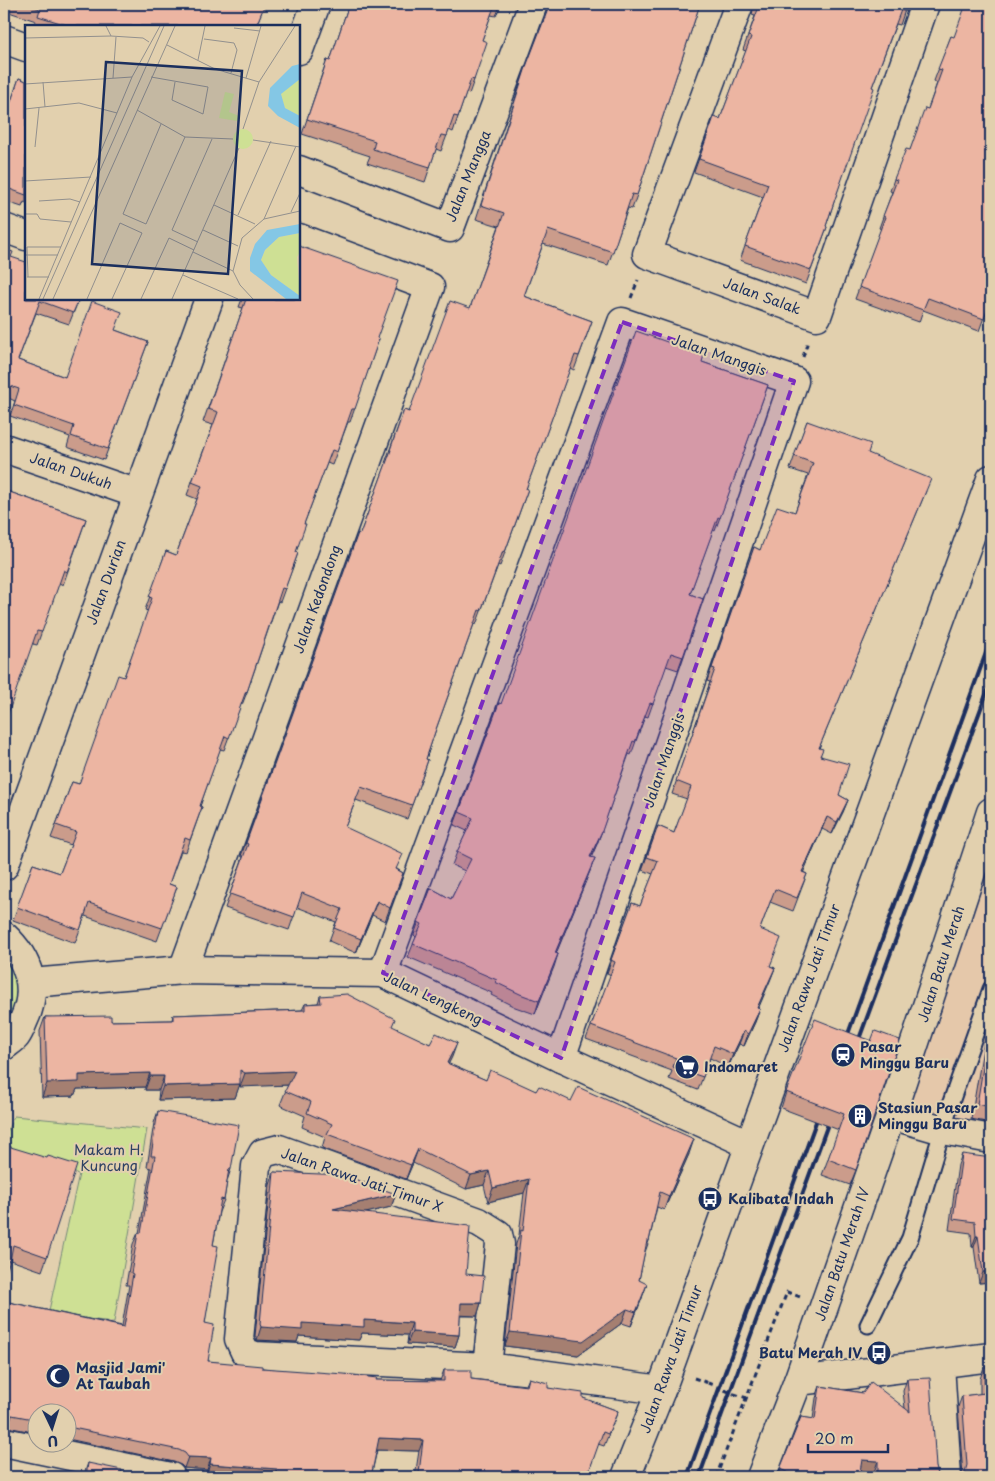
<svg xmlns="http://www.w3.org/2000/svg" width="995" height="1481" font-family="'Playpen Sans',sans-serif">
<rect width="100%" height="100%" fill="#e2d0ae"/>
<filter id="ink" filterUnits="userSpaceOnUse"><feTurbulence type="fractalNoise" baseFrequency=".02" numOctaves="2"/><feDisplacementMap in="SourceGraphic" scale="10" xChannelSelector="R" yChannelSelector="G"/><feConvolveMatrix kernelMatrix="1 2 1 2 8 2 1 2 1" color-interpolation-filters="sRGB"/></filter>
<g filter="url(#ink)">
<polygon fill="#e5c8aa" points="991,803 991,1143 886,1115"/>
<g fill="#cee094" stroke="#748879">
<polygon points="4,936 31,983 4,1046"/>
<polygon points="14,1116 147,1129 114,1322 48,1315 79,1174 4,1154 4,1138"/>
</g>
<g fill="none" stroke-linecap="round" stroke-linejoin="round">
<defs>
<polyline id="lane" points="868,1325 910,1238 950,1105 991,989"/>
<g id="street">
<polyline points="739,4 647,254 817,316 925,4"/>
<polyline points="4,39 26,47"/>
<polyline points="299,50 316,4"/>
<polyline points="299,170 450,228 533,4"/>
<polyline points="4,228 26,236"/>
<polyline points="4,448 138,494"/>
<polyline points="4,866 209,299"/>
<path d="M 4,936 C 29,959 39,990 23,1022 C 21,1027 19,1032 16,1036 C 13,1040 7,1043 4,1046"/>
<polyline points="183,970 430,287 299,238"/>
<polyline points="383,973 622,322 794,381 561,1058"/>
<polyline points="31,983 183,970 383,973 561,1058 749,1144"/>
<polyline points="891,1115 943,1130 991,1139"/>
<polyline points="940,1364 947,1477"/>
<polyline points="487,1367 500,1244 498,1234 479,1222 279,1149 263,1153 256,1166 239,1339 245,1352 255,1356 487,1367 661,1390"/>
<polyline points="798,1381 891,1115 991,812"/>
<polyline points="4,1442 171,1477"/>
</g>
<g id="secondary">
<polyline points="626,1477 661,1390 991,479"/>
<polyline points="761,1477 798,1381 991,1357"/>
</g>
</defs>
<use href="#lane" stroke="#1b2f5e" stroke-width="19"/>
<use href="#street" stroke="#1b2f5e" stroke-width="31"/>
<use href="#secondary" stroke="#1b2f5e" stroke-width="31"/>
<g stroke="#1b2f5e" stroke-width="3" stroke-dasharray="5 4" stroke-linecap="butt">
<polyline points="631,298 638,280"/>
<polyline points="803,357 808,341"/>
<polyline points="694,1378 708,1383"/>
<polyline points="734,1394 747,1398"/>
<polyline points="716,1477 787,1292 800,1297"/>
</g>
<use href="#lane" stroke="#e2d0ae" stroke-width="15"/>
<use href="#street" stroke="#e2d0ae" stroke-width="28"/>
<use href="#secondary" stroke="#e2d0ae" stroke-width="28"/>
<g stroke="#1b2f5e" stroke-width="4">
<polyline points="844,1045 991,639"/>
<polyline points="855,1050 991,681"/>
<polyline points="687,1477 821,1108"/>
<polyline points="699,1477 832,1113"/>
</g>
<polyline stroke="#1b2f5e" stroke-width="3" stroke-dasharray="5 4" stroke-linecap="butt" points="708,1383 734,1394"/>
</g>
<g fill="#cb9c8b" stroke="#1b2f5e">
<polygon points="6,4 265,4 256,26 34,26 36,21 9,12 11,6"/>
<polygon points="349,4 501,4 496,16 491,15 482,40 474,80 469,94 466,93 453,132 449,130 441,151 436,149 425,182 367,163 370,156 302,134 322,74 327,60 330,61"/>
<polygon points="548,4 700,4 637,195 632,209 628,208 608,265 543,244 524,296 592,321 574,370 570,368 526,489 528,489 500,566 498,565 476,625 474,624 435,732 426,759 428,760 407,819 356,800 345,827 397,869 403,873 385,921 372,915 356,953 329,941 336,922 297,907 289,930 225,908 243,857 241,856 358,533 360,534 386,464 385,463 404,410 409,412 470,308 499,226 476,219 522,78 548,9"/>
<polygon points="754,4 907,4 900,25 896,24 872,87 826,226 827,227 806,284 740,260 763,197 694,172 714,117 720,119 746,51 743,50 755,16 752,15"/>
<polygon points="951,36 991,298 979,331 923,310 919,322 855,299 881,229 879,228 892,192 890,191 894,179 910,150 928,109 937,83 934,81"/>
<polygon points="19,78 26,81 26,203 24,202 22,207 4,201 4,133 5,129 4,129 4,122"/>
<polygon points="4,249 11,257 79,299 69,324 36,313 18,360 65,377 115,330 148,342 104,460 67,447 70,437 10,416 15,401 4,396"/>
<polygon points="242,299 299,299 379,339 350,422 348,422 332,465 327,463 304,524 296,552 298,553 280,602 278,601 247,692 242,705 241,704 224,750 220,749 200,806 202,807 186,852 181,851 169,884 177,887 157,941 85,916 75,943 13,920 33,864 60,873 71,845 51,838 72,782 79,784 124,677 148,611 145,610 166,551 176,555 197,499 187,495 213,425 203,422 243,308 239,307"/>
<polygon points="702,362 768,385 715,531 713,530 690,594 703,599 678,670 666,666 648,717 645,716 631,755 629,754 597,844 591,857 590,871 556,953 558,954 535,1014 515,1007 491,995 492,993 408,957 416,937 414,935 431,888 451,899 465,871 452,865 457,852 467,831 454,825 499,703 501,704"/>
<polygon points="807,421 868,453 926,491 819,748 821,756 839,795 848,800 843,812 832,834 822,829 803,872 807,874 793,911 770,902 760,929 770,966 775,968 758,1008 760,1009 755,1022 744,1046 739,1044 728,1067 710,1058 698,1090 669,1079 672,1071 586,1039 611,975 607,973 632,903 640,906 653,874 642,870 658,826 674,833 687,799 672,794 710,682 707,681 754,547 760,550 795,512 808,475 790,469"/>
<polygon points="4,490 86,519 63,585 59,583 37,645 33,644"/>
<polygon points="320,996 430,1044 457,1043 448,1064 486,1080 536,1091 689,1154 664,1210 657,1207 649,1241 644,1255 639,1280 642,1298 631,1326 622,1323 578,1355 505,1346 516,1244 519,1235 524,1193 488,1202 484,1185 466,1189 413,1163 406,1179 322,1148 325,1137 302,1127 305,1116 280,1105 288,1085 239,1086 235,1098 158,1100 159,1090 145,1090 145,1087 77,1089 74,1096 42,1097 40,1031 45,1017 111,1021 172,1020 173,1015 302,1010 305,1004 318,1003"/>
<polygon points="991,1016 991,1123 971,1119 986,1031"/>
<polygon points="871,1041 856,1170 850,1185 822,1175 839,1130 781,1108 786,1092"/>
<polygon points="158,1111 231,1169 227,1181 224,1200 219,1212 213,1245 205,1323 208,1361 262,1368 376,1380 440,1381 444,1370 471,1379 526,1385 529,1378 548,1388 583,1398 618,1411 604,1446 598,1444 587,1477 415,1477 419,1451 377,1450 371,1477 224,1477 206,1476 207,1470 184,1468 181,1465 174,1462 68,1439 68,1414 38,1414 38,1433 7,1427 4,1301 122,1326 129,1285 126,1285 133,1244 138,1233 139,1233 151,1168 147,1167 154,1123"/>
<polygon points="4,1145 47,1257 42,1271 10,1260 5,1276 4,1276"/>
<polygon points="962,1154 991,1282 979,1283 974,1247 972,1247 971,1233 949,1230 958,1165"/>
<polygon points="274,1172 396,1194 391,1207 364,1213 466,1274 481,1303 477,1316 460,1316 459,1335 455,1347 407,1344 408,1335 362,1333 359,1340 299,1336 297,1342 257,1340 255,1336 270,1185"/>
<polygon points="984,1367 991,1477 963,1476 958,1407 962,1396 980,1394 980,1379"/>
<polygon points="907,1379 938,1474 941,1477 874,1477 874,1472 860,1471 859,1477 778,1477 801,1417 813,1419 816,1398 820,1386 863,1393 905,1408 903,1391"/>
<polygon points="88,1463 121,1477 83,1477"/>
</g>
<g fill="#a57f71" stroke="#1b2f5e">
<polygon points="848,800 843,812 832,834 837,822"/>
<polygon points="827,817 822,829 798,885 802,872"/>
<polygon points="602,831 597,844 586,870 590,857"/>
<polygon points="595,858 590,871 551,966 555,953"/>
<polygon points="377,901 372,915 356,953 361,939"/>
<polygon points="558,954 554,967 535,1014 539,1001"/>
<polygon points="775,968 770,981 753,1021 757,1008"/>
<polygon points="760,1009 755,1022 744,1046 748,1034"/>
<polygon points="744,1031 739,1044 728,1067 733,1054"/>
<polygon points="457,1043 452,1057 442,1077 447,1063"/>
<polygon points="295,1071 289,1085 240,1087 245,1073"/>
<polygon points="150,1073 145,1087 77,1089 74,1096 42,1097 47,1083 79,1075"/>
<polygon points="150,1076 164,1076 159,1090 145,1090"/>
<polygon points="240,1084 235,1098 158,1100 163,1086"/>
<polygon points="694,1139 689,1154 664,1210 669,1196"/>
<polygon points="418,1149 413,1163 406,1179 411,1165"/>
<polygon points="489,1171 484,1185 466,1189 471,1175"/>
<polygon points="529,1179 524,1193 488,1202 493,1188"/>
<polygon points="396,1194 391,1207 328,1222 333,1209"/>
<polygon points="976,1236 978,1236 974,1247 972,1247"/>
<polygon points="991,1271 991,1282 979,1283 983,1272"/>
<polygon points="647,1284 642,1298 631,1326 636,1312"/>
<polygon points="461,1303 481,1303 477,1316 456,1315"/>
<polygon points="627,1309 622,1323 578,1355 505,1346 510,1332"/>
<polygon points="364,1320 412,1323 408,1335 362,1333 359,1340 299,1336 297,1342 257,1340 261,1327 302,1323"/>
<polygon points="412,1332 459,1335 455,1347 407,1344"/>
<polygon points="4,1415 12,1415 7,1427 4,1427"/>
<polygon points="379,1438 423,1440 419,1451 375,1450"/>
<polygon points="188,1457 211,1458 207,1470 184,1468"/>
<polygon points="862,1460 878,1461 874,1472 858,1471"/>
<polygon points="210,1464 277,1469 274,1477 224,1477 206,1476"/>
<polygon points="419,1473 446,1476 445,1477 417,1477"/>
</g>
<g fill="#ecb5a2" stroke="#1b2f5e">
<polygon points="25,4 265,4 256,26 70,26 38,16 40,9"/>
<polygon points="349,4 495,4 482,40 487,42 474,80 471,79 458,117 454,116 447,136 441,135 430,167 373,149 375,141 307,119 327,60 330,61"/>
<polygon points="550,4 700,4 637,195 632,194 613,252 548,230 524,296 592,321 579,356 575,355 526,489 528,489 505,552 503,551 481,611 479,610 435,732 426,759 428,760 412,805 361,787 345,827 403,854 396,869 403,873 390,908 377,901 361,939 334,928 342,909 302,893 294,917 230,894 248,844 246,843 358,533 360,534 391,450 390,450 404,410 409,412 450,301 470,308 504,213 481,205 527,64"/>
<polygon points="760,4 907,4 905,12 901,10 872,87 874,88 835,199 826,226 827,227 811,270 745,246 768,184 699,159 714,117 720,119 751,37 748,36"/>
<polygon points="966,4 991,4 991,298 984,319 928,298 923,310 859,287 885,217 883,216 897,180 894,179 906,149 910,150 925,108 928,109 942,70 938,69 951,36 954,37"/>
<polygon points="19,78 26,81 26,195 4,187 4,133 9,117 6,116"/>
<polygon points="299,246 398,281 377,338 379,339 355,409 352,409 337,452 332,450 304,524 306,524 296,552 298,553 285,589 282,588 247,692 246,691 229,738 225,736 200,806 202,807 190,840 185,838 169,884 177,887 162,928 89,903 80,930 17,907 33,864 60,873 76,832 56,825 72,782 79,784 118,675 124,677 152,598 149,597 166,551 176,555 202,486 192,482 218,412 208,409 246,299 299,299"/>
<polygon points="4,249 13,252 11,257 26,262 26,299 79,299 73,313 40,301 18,360 65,377 92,301 122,312 115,330 148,342 108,449 71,436 74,426 14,405 19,389 4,384"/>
<polygon points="636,331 704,355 702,362 768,385 720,518 718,517 690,594 703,599 683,657 671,653 653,704 650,703 635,742 633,741 602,831 590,857 595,858 555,953 558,954 539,1001 520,994 495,982 497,980 413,944 422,924 418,922 431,888 451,899 471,859 457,852 473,818 459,812 499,703 501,704"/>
<polygon points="807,421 871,444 868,453 931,479 819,748 823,749 820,756 849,764 839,795 848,800 837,822 827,817 802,872 807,874 797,898 775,889 760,929 781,938 770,966 775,968 757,1008 760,1009 748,1034 744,1031 733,1054 714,1046 703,1077 673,1067 676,1058 591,1026 615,962 611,960 632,903 640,906 658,861 647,857 658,826 674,833 691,787 676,781 715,669 712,668 754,547 760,550 777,506 795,512 813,463 794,456"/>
<polygon points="4,490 86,519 67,572 64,570 42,632 37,631 4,725"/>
<polygon points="347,994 395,1019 392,1026 430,1044 436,1033 457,1043 447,1063 486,1080 490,1070 536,1091 539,1086 571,1101 578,1087 694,1139 669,1196 660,1192 649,1241 647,1241 639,1280 647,1284 636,1312 627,1309 583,1341 510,1332 521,1230 523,1231 529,1179 493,1188 489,1171 471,1175 418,1149 411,1165 327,1134 332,1124 307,1113 311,1102 285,1091 295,1071 245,1073 240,1070 240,1084 163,1086 164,1076 150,1076 150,1073 79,1075 79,1082 47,1083 45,1017 111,1016 111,1021 173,1020 173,1015 305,1010 305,1004 321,1003 320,996"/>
<polygon points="815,1019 871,1041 875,1031 900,1040 856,1170 828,1159 844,1114 786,1092"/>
<polygon points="991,1019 991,1107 977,1104"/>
<polygon points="158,1111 239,1125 231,1169 229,1169 224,1200 221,1199 213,1245 218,1246 205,1323 214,1325 208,1361 262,1366 262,1368 344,1374 377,1378 376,1380 444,1381 444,1370 471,1370 471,1379 527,1386 529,1378 548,1383 548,1388 583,1393 583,1398 618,1411 608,1434 603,1432 587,1477 446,1477 446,1476 419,1473 423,1440 379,1438 371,1477 289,1477 276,1476 277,1469 210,1464 211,1458 188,1457 185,1453 179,1450 68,1427 68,1414 38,1414 38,1420 12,1415 4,1415 4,1301 124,1327 133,1274 131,1273 138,1233 141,1233 155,1156 151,1156"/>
<polygon points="4,1145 47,1158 48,1156 77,1165 47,1257 13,1245 10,1261 4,1260"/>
<polygon points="962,1154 991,1158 991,1271 983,1272 978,1236 976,1236 975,1222 953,1219"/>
<polygon points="274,1172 343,1175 396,1194 333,1209 470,1226 466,1274 484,1276 481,1303 461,1303 459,1335 412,1332 412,1323 364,1320 364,1327 302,1323 302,1330 261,1327 260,1324"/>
<polygon points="984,1367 991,1367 991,1477 961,1477 965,1472 967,1465 962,1396 985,1393"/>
<polygon points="930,1378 936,1467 938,1474 941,1477 878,1477 878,1461 862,1460 859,1477 798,1477 780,1469 801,1417 815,1419 820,1386 863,1393 871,1382 910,1412 907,1379"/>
<polygon points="4,1444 8,1446 4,1476 16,1477 4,1477"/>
<polygon points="88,1463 122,1470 121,1477 86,1477"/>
</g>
</g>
<path fill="#7b2cbf" fill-opacity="0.2" stroke="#7b2cbf" stroke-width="4" stroke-dasharray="10 6" stroke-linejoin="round" d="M 622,322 L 794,381 L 561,1058 L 383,973 Z"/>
<defs>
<symbol id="station-disc" viewBox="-11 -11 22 22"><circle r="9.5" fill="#1b2f5e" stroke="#e2d0ae"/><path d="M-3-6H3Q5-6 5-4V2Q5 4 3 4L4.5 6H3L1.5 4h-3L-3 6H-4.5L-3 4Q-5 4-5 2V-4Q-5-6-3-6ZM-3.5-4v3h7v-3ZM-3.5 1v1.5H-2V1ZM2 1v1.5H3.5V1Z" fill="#fff"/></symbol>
<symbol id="supermarket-disc" viewBox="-11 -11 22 22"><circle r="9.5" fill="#1b2f5e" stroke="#e2d0ae"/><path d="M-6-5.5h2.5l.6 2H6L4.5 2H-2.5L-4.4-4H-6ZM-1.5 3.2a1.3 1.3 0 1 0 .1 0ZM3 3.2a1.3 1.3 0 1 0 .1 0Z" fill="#fff"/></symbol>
<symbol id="building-disc" viewBox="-11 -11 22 22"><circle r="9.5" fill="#1b2f5e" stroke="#e2d0ae"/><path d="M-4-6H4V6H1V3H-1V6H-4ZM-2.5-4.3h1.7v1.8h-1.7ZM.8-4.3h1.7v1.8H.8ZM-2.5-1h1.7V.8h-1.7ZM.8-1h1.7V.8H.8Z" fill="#fff"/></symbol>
<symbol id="bus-disc" viewBox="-11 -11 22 22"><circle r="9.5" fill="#1b2f5e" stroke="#e2d0ae"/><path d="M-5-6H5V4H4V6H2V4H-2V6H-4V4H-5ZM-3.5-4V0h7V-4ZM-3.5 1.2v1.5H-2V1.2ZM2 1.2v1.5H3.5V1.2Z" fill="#fff"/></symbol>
<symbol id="mosque-disc" viewBox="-11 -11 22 22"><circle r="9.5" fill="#1b2f5e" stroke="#e2d0ae"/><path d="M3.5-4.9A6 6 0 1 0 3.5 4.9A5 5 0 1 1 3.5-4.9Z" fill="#fff"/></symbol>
</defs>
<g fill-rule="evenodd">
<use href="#station-disc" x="829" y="1041" width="28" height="28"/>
<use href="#supermarket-disc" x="673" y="1053" width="28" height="28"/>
<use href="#building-disc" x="846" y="1102" width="28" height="28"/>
<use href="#bus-disc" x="696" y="1185" width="28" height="28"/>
<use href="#bus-disc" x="865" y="1339" width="28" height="28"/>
<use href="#mosque-disc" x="44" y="1362" width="28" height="28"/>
</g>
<g text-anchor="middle" stroke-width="4" stroke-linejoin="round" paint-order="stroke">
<g font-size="14" fill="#1b2f5e" stroke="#e2d0ae">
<text transform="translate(468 176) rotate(-68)" y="5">Jalan Mangga</text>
<text transform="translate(762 296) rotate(20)" y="5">Jalan Salak</text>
<text transform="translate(719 355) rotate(19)" y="5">Jalan Manggis</text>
<text transform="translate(71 471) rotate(19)" y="5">Jalan Dukuh</text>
<text transform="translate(106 582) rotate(-70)" y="5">Jalan Durian</text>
<text transform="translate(317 599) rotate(-70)" y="5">Jalan Kedondong</text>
<text transform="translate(664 760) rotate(-71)" y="5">Jalan Manggis</text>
<text transform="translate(941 964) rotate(-72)" y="5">Jalan Batu Merah</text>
<text transform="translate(809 978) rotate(-70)" y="5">Jalan Rawa Jati Timur</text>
<text transform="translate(433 998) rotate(25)" y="5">Jalan Lengkeng</text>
<text transform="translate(362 1180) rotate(19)" y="5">Jalan Rawa Jati Timur X</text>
<text transform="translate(842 1254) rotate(-71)" y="5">Jalan Batu Merah IV</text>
<text transform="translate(671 1359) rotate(-70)" y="5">Jalan Rawa Jati Timur</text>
</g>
<g font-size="14" font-weight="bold" fill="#1b2f5e" stroke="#e2d0ae" text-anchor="start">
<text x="860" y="1052">Pasar<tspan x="860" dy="16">Minggu Baru</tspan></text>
<text x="704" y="1072">Indomaret</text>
<text x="878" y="1113">Stasiun Pasar<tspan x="878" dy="16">Minggu Baru</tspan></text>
<text x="728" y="1204">Kalibata Indah</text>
<text x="862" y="1358" text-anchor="end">Batu Merah IV</text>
<text x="76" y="1373">Masjid Jami'<tspan x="76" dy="16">At Taubah</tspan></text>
</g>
<g font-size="14" fill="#2d4163" stroke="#e2d0ae">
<text x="109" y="1155">Makam H.<tspan x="109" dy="16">Kuncung</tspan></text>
</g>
</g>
<g transform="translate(25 25)">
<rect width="275" height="275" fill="#e2d0ae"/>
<path d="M 275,54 L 275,91 L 260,83 L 255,68 ZM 200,67 L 209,69 L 204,87 L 214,91 L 212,96 L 194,93 ZM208 114a10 10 0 1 1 20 0a10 10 0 1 1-20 0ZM 275,208 L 275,227 L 272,232 L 275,271 L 246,250 L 236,235 L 240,225 L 254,212 Z" fill="#cee094"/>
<path d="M 275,39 L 275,54 L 256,69 L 260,83 L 275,91 L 275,103 L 253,91 L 243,81 L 245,63 L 267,41 ZM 275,199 L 275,208 L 254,212 L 240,225 L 236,235 L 246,250 L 275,271 L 275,274 L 261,274 L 225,246 L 225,233 L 230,219 L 242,205 Z" fill="#84c7e5"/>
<path fill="none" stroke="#92908e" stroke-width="1" d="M 81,1 L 86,11 L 118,13 L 124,17M 209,3 L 235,6M 0,13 L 86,11M 179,14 L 209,18 L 212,25 L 206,48M 142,20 L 190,44 L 234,57M 173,35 L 180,1M 126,52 L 183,62 L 178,89 L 147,75 L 150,57M 88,53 L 91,12M 221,53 L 236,1M 18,57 L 20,82M 0,59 L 107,52M 0,84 L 54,78 L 92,88M 112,85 L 160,112 L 208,114M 136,99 L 98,189 L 121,199 L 160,112M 218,104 L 234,57 L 270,1M 228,115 L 275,122M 10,122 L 14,83M 0,156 L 66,152M 14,176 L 45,174 L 55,177M 189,180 L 230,199M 266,187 L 275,168M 0,189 L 12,189 L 15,194 L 46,197M 213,190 L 246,116M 239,194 L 271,121M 178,205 L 213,221M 173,217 L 147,205 L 187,114M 168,227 L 208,246M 0,230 L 33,230M 158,250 L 213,274M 2,252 L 24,252M 3,252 L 2,222 L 36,222M 14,274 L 107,52 L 135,1M 18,274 L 139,1M 28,274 L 150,1M 62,274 L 95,198 L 117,208 L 87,274M 116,274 L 144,213 L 169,225M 147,274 L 214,123M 228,274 L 215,260 L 208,246 L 217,213 L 239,194 L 275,186"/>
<path fill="#1b2f5e" fill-opacity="0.15" stroke="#1b2f5e" stroke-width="2.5" d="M 81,37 L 217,46 L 203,249 L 67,239 Z"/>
<rect width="275" height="275" fill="none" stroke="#1b2f5e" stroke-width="2.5"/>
</g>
<rect width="995" height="1481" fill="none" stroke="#e2d0ae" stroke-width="20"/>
<rect x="10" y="10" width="975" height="1461" fill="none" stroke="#1b2f5e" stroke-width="2" filter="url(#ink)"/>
<g transform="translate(52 1428) rotate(176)"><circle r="24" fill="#e2d0ae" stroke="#92908e"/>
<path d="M0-4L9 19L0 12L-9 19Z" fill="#1b2f5e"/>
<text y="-8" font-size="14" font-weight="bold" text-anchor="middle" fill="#1b2f5e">U</text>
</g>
<path d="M808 1444v8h80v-8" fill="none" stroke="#1b2f5e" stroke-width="2.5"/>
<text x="815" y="1444" font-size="15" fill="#1b2f5e" stroke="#e2d0ae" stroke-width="4" paint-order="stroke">20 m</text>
</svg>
